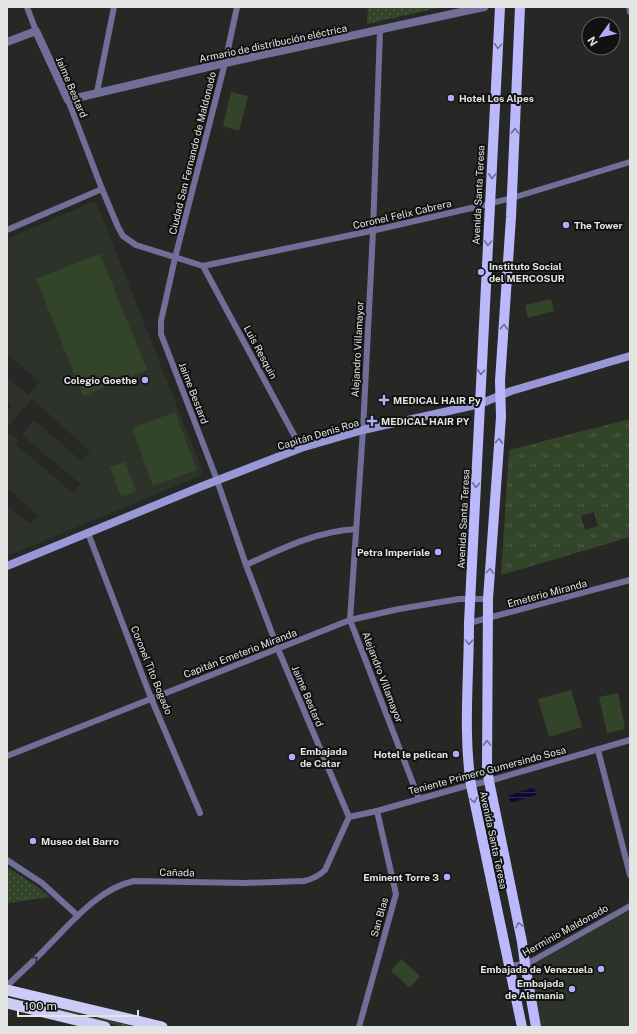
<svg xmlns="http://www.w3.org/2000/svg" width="637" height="1034" font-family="'Public Sans',sans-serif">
<defs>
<pattern id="grass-tufts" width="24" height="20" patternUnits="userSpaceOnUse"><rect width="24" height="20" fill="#334528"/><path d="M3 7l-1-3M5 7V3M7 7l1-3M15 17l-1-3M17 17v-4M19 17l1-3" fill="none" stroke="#506047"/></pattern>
<pattern id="park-dots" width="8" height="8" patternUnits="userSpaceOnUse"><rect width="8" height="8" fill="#334528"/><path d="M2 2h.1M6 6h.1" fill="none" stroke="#506047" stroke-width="1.8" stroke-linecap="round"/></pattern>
<pattern id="water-rules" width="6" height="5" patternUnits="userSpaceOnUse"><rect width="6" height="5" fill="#110833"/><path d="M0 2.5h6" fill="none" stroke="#342c50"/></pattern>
</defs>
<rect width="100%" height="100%" fill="#272826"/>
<g fill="#2d322a">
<polygon points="94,201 96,202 203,472 202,475 7,556 7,535 8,534 7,532 7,505 30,524 38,515 7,488 7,431 18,440 15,444 73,493 80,484 22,435 34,420 81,461 90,451 32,399 7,427 7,412 12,406 7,402 7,377 29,395 40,382 7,354 7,239"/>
<polygon points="630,908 630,1027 541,1027 528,964"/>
</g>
<g fill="url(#grass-tufts)" fill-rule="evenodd">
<path d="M 630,419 L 630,537 L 501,575 L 509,450 ZM 594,512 L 598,526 L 585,530 L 581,516 Z"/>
<polygon points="7,997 136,1027 124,1027 7,999"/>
</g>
<g fill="url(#park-dots)">
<polygon points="368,7 442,7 367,24"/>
<polygon points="7,867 38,887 50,897 7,903"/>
</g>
<g fill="#334528">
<polygon points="231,92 248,96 239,131 223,126"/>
<polygon points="100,254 147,370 83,396 36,279"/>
<polygon points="551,299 554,311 528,318 525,305"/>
<polygon points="175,412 197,470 153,486 132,428"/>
<polygon points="125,462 136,491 121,497 110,467"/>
<polygon points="571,690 582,727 549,737 538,699"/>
<polygon points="618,693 625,729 607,733 599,697"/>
<polygon points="401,959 420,976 410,988 391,971"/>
</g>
<polygon fill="url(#water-rules)" points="534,787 537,795 511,803 508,796"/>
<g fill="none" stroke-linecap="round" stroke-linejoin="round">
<g stroke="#716f98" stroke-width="6">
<polyline points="27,7 36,31"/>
<polyline points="237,7 225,63 175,258 161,321 161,334 217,480 246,565 278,649 349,817"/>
<polyline points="629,7 630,12"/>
<polyline points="380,30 373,231 363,430 350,620 419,799"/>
<polyline points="97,92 114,7"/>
<polyline points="68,100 102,189 118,227 123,236 136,245 203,266 380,229 480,206 512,198 630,162"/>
<polyline points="7,230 102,189"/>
<polyline points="203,266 301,448"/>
<polyline points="88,533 151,698 200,813"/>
<path d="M 246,565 C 281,549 317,531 356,529"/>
<polyline points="469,623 630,580"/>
<polyline points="598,750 630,875"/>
<polyline points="7,756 350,620 399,609 459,599 488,599"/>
<polyline points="349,817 377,811 462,787 489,781 630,740"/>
<polyline points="7,860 42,883 78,916"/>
<polyline points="508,966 525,964 534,960 630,906"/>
<path d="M 7,986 C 20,973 34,961 47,947 C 72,922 98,889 134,881 L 244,883 L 304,881 C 313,879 319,876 325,870 L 349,817"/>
<polyline points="359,1027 396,894 377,811"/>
</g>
<polyline stroke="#716f98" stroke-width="8" points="7,42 36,31 68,100 225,63 484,7"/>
<polyline stroke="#9a97d8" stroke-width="8" points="7,566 200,487 301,448 363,430 480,404 511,391 630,356"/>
<g stroke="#bbb9fc" stroke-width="10">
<path d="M 500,7 L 469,623 C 469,677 463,732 471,785 L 522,1027"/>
<polyline points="520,7 511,217 500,381 501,417 488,599 487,767 489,781 522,942 525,964 536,1027"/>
</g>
<g stroke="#ccccf7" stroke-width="11">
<polyline points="7,990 162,1027"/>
<polyline points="7,1003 105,1027"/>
</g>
</g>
<defs><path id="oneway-chevron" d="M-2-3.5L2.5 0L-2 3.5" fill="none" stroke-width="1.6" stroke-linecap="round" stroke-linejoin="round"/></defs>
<g stroke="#6e6d92">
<use href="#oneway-chevron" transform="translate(498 46) rotate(93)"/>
<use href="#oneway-chevron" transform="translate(515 131) rotate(-88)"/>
<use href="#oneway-chevron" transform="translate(492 176) rotate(93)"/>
<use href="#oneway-chevron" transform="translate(488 243) rotate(93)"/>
<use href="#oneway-chevron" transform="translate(504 327) rotate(-86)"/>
<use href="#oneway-chevron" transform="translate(481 372) rotate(93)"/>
<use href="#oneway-chevron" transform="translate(499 441) rotate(-86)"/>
<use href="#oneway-chevron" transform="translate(476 485) rotate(93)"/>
<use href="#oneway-chevron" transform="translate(490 571) rotate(-86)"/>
<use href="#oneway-chevron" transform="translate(469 642) rotate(92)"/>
<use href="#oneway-chevron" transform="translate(487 743) rotate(-90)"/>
<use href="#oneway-chevron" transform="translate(474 800) rotate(78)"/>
<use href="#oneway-chevron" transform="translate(519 925) rotate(-102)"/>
</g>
<use stroke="#323240" href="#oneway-chevron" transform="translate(35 959) rotate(-43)"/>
<g fill="#b1adfa" stroke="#101110" stroke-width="1.5">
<circle cx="451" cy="98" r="4"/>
<circle cx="566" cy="225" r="4"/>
<circle cx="481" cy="272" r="4"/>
<circle cx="145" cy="380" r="4"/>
<path d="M382 394h4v4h4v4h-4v4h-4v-4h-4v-4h4z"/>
<path d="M370 415h4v4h4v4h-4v4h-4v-4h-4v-4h4z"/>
<circle cx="438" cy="552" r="4"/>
<circle cx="456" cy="754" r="4"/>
<circle cx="292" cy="757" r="4"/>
<circle cx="33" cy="841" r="4"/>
<circle cx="447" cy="877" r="4"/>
<circle cx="601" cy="969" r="4"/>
<circle cx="572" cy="989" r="4"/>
</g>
<g text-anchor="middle" stroke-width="4" stroke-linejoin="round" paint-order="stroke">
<g font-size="10" fill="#e4e5e3" stroke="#101110">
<text transform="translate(273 43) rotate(-12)" y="4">Armario de distribución eléctrica</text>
<text transform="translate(72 87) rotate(67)" y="4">Jaime Bestard</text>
<text transform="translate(192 153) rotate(-76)" y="4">Ciudad San Fernando de Maldonado</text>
<text transform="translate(478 195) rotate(-87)" y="4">Avenida Santa Teresa</text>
<text transform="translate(402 214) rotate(-13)" y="4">Coronel Felix Cabrera</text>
<text transform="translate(357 349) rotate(-87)" y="4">Alejandro Villamayor</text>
<text transform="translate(261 352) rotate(62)" y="4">Luis Resquin</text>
<text transform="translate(194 393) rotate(69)" y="4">Jaime Bestard</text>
<text transform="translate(318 434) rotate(-17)" y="4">Capitán Denis Roa</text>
<text transform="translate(463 519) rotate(-87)" y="4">Avenida Santa Teresa</text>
<text transform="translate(547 593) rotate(-15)" y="4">Emeterio Miranda</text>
<text transform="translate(240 653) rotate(-21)" y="4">Capitán Emeterio Miranda</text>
<text transform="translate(152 670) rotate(68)" y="4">Coronel Tito Bogado</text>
<text transform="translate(383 677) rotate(69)" y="4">Alejandro Villamayor</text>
<text transform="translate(308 696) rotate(67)" y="4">Jaime Bestard</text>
<text transform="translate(487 770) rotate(-15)" y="4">Teniente Primero Gumersindo Sosa</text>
<text transform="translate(494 840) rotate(78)" y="4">Avenida Santa Teresa</text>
<text transform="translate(177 872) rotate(1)" y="4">Cañada</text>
<text transform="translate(379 917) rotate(-74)" y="4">San Blas</text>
<text transform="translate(565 930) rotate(-29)" y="4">Herminio Maldonado</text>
</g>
<g font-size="10" font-weight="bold" fill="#e4e5e3" stroke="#101110" text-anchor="start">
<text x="459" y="102">Hotel Los Alpes</text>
<text x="574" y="229">The Tower</text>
<text x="489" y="270">Instituto Social<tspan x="489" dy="12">del MERCOSUR</tspan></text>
<text x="137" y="384" text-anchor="end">Colegio Goethe</text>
<text x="393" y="404">MEDICAL HAIR Py</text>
<text x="381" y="425">MEDICAL HAIR PY</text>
<text x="430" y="556" text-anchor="end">Petra Imperiale</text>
<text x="300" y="755">Embajada<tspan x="300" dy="12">de Catar</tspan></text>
<text x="448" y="758" text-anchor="end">Hotel le pelican</text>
<text x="41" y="845">Museo del Barro</text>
<text x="439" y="881" text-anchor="end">Eminent Torre 3</text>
<text x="593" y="973" text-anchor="end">Embajada de Venezuela</text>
<text x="564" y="987" text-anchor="end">Embajada<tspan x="564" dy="12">de Alemania</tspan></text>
</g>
</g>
<rect width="637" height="1034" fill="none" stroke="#e4e5e3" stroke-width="16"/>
<g transform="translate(601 36) rotate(237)"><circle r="19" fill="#101110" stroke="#656664"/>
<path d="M0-3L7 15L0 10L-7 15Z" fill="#b1adfa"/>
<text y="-6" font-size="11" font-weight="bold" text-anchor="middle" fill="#e4e5e3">N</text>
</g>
<path d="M18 1010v6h120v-6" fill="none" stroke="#e4e5e3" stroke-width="2"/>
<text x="24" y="1010" font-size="12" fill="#e4e5e3" stroke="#101110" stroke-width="3" paint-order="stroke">100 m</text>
</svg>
